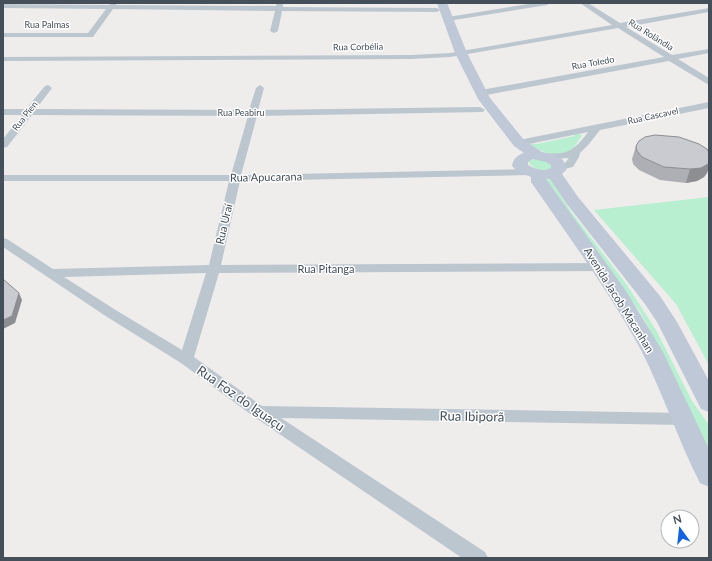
<svg xmlns="http://www.w3.org/2000/svg" width="712" height="561" font-family="Lato,sans-serif">
<rect width="100%" height="100%" fill="#efecec"/>
<g fill="#b8efd0">
<path d="M 576,133 L 582,135 C 578,141 574,149 568,152 C 554,159 539,151 529,143 L 537,144 L 574,136 Z"/>
<path d="M 538,158 L 550,163 L 552,168 C 541,171 534,171 528,161 Z"/>
<polygon points="555,178 557,190 572,213 627,285 656,330 692,401 709,425 709,450 671,370 640,312 542,180"/>
<polygon points="709,197 709,365 676,304 594,210"/>
</g>
<g fill="none" stroke-linecap="round" stroke-linejoin="round">
<g fill="#bcc6cf" fill-rule="evenodd">
<polygon points="111,3 117,3 116,5 276,6 277,3 283,3 283,7 437,8 440,10 437,12 282,11 278,31 274,33 270,31 275,11 113,9 93,37 3,37 3,33 88,33 106,9 3,8 3,4 109,5"/>
<polygon points="534,3 550,3 547,5 448,21 444,19 448,17"/>
<polygon points="580,3 588,3 620,23 709,8 709,12 626,27 672,55 709,49 709,53 678,59 709,78 709,85 669,61 481,96 477,93 481,90 664,57 618,28 450,57 411,59 3,61 3,57 411,55 450,53 612,25"/>
<path d="M 48,85 L 52,88 L 36,109 L 249,110 L 256,88 L 260,85 L 264,88 L 258,110 L 480,107 L 485,110 L 483,112 L 257,116 L 241,175 L 529,169 L 534,172 L 529,175 L 240,181 L 221,265 L 601,263 L 605,264 L 607,267 L 605,270 L 601,271 L 219,273 L 194,357 L 262,406 L 684,413 L 690,415 L 692,419 L 690,423 L 684,425 L 281,418 L 485,552 L 488,558 L 462,558 L 253,416 L 181,363 L 104,315 L 3,247 L 3,238 L 7,239 L 53,269 L 209,265 L 229,181 L 3,181 L 3,175 L 231,175 L 248,116 L 32,115 L 7,147 L 3,148 L 3,139 L 22,115 L 3,115 L 3,109 L 26,109 L 45,86 ZM 206,273 L 182,350 L 114,309 L 64,277 Z"/>
<path d="M 709,102 L 709,108 L 600,130 L 589,144 L 580,153 L 579,157 L 573,167 L 559,170 L 554,167 L 555,165 L 565,163 L 569,158 L 546,160 L 541,157 C 546,151 558,155 566,152 C 576,148 582,140 588,132 L 519,146 L 514,143 L 519,140 Z"/>
</g>
<path fill="#bec8d6" fill-rule="evenodd" d="M 437,3 L 447,3 L 467,53 L 490,98 L 524,140 L 542,152 L 555,155 L 563,160 L 567,169 L 562,174 L 578,197 L 660,296 L 677,322 L 709,381 L 709,412 L 701,409 L 657,322 L 645,304 L 566,203 L 550,179 L 546,179 L 626,291 L 663,352 L 709,449 L 709,487 L 700,483 C 678,440 663,393 641,350 C 609,291 569,237 531,182 L 531,177 L 518,172 L 512,166 C 513,159 517,155 524,153 L 514,146 L 478,99 L 455,53 ZM 533,159 L 546,162 L 551,165 L 551,168 C 543,172 535,169 528,165 L 528,162 Z"/>
</g>
<polygon fill="#adafb4" points="636,146 709,152 709,167 707,173 704,177 697,181 686,183 660,180 639,170 633,164 632,159"/>
<g fill="#8d8e92">
<polygon points="709,163 709,167 707,173 704,177 697,181 686,183 690,169"/>
<polygon points="19,293 22,300 15,323 3,329 3,320"/>
</g>
<g fill="#c9cbd1" stroke="#8d8e92">
<polygon points="655,135 679,137 699,144 707,149 709,152 709,163 708,164 701,168 690,169 664,167 642,157 637,151 636,146 639,141 645,137"/>
<polygon points="3,279 19,293 12,316 3,320"/>
</g>
<g text-anchor="middle" stroke-width="3" stroke-linejoin="round" paint-order="stroke">
<g font-size="9" fill="#444f5a" stroke="#fff">
<text x="47" y="28">Rua Palmas</text>
<text transform="translate(651 35) rotate(32)" y="3">Rua Rolândia</text>
<text transform="translate(358 47) rotate(-1)" y="3">Rua Corbélia</text>
<text transform="translate(593 63) rotate(-10)" y="3">Rua Toledo</text>
<text x="241" y="116">Rua Peabiru</text>
<text transform="translate(25 116) rotate(-52)" y="3">Rua Pien</text>
<text transform="translate(653 116) rotate(-12)" y="3">Rua Cascavel</text>
</g>
<g font-size="11" fill="#444f5a" stroke="#fff">
<text transform="translate(266 177) rotate(-1)" y="4">Rua Apucarana</text>
<text transform="translate(224 224) rotate(-77)" y="4">Rua Uraí</text>
<text x="326" y="273">Rua Pitanga</text>
<text transform="translate(619 300) rotate(58)" y="4">Avenida Jacob Macanhan</text>
</g>
<g font-size="13" fill="#444f5a" stroke="#fff">
<text transform="translate(241 398) rotate(35)" y="5">Rua Foz do Iguaçu</text>
<text transform="translate(472 416) rotate(1)" y="5">Rua Ibiporã</text>
</g>
</g>
<rect width="712" height="561" fill="none" stroke="#444f5a" stroke-width="8"/>
<g transform="translate(680 529) rotate(345)"><circle r="19" fill="#ffffff" stroke="#b4b9bd"/>
<path d="M0-3L7 15L0 10L-7 15Z" fill="#1464e1"/>
<text y="-6" font-size="11" font-weight="bold" text-anchor="middle" fill="#444f5a">N</text>
</g>
</svg>
